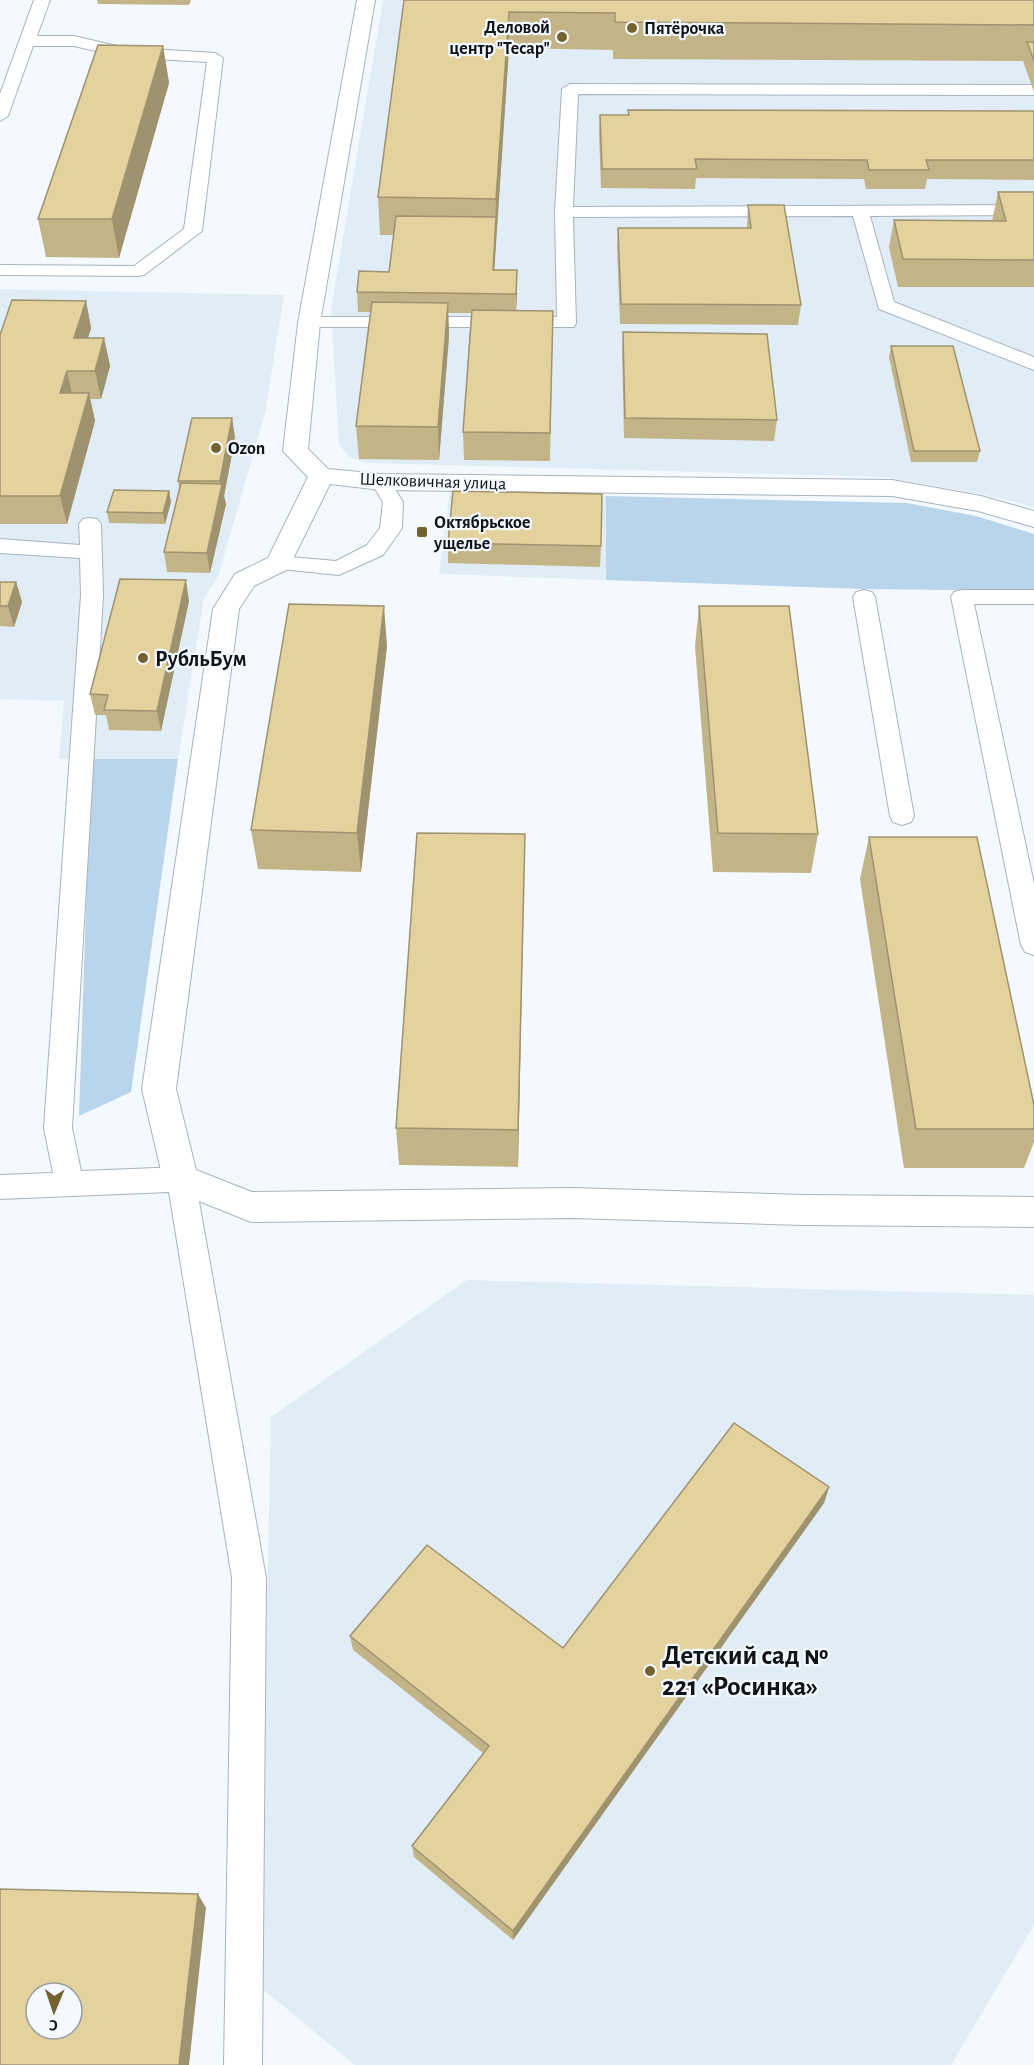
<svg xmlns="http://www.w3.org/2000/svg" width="1034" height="2065" font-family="'Alegreya Sans',sans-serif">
<rect width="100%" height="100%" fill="#f3f9fe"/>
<g fill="#e0edf7">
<polygon points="383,0 1034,1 1034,507 985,495 884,477 367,463 349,457 339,445 331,309"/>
<polygon points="0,289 284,295 265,413 218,577 204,598 178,759 59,759 64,701 0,699"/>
<polygon points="450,491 606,496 606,580 439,574"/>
<polygon points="467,1280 1034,1295 1034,1925 951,2065 355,2065 259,1986 271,1417"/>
</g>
<g fill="#b9d5ec">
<polygon points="606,496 907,503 976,516 1034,534 1034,591 862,589 606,580"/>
<polygon points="91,759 178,759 131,1092 79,1116"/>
</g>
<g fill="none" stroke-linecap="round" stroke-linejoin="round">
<defs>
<g id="lane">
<polygon points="34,0 50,0 37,36 74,36 121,47 215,53 223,58 202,231 144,275 138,276 0,275 0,265 134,266 184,229 207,62 121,57 74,46 33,46 8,116 0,121 0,94"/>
<polygon points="570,84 1034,85 1034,95 578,94 573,207 1034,205 1034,215 870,216 894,302 1034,357 1034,370 879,309 853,216 573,217 576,323 574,327 302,327 300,323 302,319 309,317 557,317 555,212 562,89"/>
<polygon points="381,476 388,478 403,502 402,528 383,555 339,575 271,568 268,563 271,558 279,556 336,561 367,545 380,528 383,502 371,482 374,478"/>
<polygon points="90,518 97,519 101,524 103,595 72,1128 81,1171 181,1167 191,1170 195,1179 266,1578 262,2065 224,2065 232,1578 169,1192 0,1199 0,1175 53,1173 44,1128 81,595 80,558 0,553 0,539 80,545 79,524 83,519"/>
<polygon points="864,590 872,592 875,597 914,816 911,822 902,825 893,822 890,816 853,597 856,592"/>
<polygon points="962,590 1034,590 1034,604 974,604 1034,884 1034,955 1025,952 1021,945 951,597 954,592"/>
</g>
<polygon id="street" points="357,0 375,0 320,323 308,449 328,469 381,474 892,480 981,496 1034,511 1034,527 978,511 892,496 381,490 330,484 288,569 254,586 239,609 176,1089 196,1170 252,1192 573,1188 802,1195 1034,1197 1034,1227 802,1225 573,1218 251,1222 169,1189 163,1179 142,1089 213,609 235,574 268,558 308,477 283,451 298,323"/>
</defs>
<use href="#lane" stroke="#a6b4c0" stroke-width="2"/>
<use href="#street" stroke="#a6b4c0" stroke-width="2"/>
<use href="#lane" fill="#fff" fill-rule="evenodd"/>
<use href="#street" fill="#fff" fill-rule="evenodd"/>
</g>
<g fill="#c3b488">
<polygon points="97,0 191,0 189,5 98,4"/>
<polygon points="404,0 1034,0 1034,92 1023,61 613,59 613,50 509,48 494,270 517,290 516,310 553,311 550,461 464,460 463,432 471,313 448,313 449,336 439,460 359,459 356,426 370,312 358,312 357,292 389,272 394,235 380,235 378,197"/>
<polygon points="163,46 169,83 119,258 46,257 38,219"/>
<polygon points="628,110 1034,111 1034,180 927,179 925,189 866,189 864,179 696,178 695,189 601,188 599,134 600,115 628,115"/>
<polygon points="998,192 1034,192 1034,287 898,287 889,247 894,220 992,221"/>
<polygon points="748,205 801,305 798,325 620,324 617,247 618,228 747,228"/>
<polygon points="86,301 91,328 88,338 104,338 110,366 101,399 90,399 95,421 67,524 0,524 0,335"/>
<polygon points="623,332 777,420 774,441 624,438 622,352"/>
<polygon points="891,346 980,451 977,462 911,462 889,357"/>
<polygon points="232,418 235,438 224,496 226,504 210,573 167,572 164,552 179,488 178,481"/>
<polygon points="169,491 171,502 165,524 109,523 107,512"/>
<polygon points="448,543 601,546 600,567 448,563"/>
<polygon points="0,582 16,582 22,602 14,627 0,626"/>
<polygon points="189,601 161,731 109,730 106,715 95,715 90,694"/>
<polygon points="699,606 818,834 811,873 713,872 695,646"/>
<polygon points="387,646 361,872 258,869 251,830"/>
<polygon points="525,834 518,1167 399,1165 396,1128"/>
<polygon points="869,837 1034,1105 1034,1142 1024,1168 904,1168 860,879"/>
<polygon points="829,1487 824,1503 513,1940 414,1857 412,1846 483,1753 353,1650 350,1636 563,1648"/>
</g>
<g fill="#9f926f">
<polygon points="509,12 509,48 493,290 496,199"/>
<polygon points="163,46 169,83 119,258 112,219"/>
<polygon points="517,270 517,290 516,314 516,294"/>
<polygon points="86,301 91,328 80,365 74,338"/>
<polygon points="448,303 449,336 439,460 438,427"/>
<polygon points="104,338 110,366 101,399 95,371"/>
<polygon points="67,371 73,399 60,393"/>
<polygon points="89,393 95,421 67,524 60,496"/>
<polygon points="232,418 235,438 224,496 226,504 210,573 207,553 221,490 220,481"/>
<polygon points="169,491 171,502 165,524 163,513"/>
<polygon points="186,580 189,601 161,731 157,711"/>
<polygon points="16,582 22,602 14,627 8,606"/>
<polygon points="384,606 387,646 361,872 357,833"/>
<polygon points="525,834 524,873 518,1167 518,1130"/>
<polygon points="829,1487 824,1503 513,1940 513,1931"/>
<polygon points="198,1894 206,1908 189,2065 179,2065"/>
</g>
<g fill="#e3d19e" stroke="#9f926f" stroke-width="1.5" fill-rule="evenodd">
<polygon points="404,0 1034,0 1034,25 615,22 615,13 509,12 496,199 378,197"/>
<polygon points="1027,42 1034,42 1034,61"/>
<polygon points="98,45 163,46 112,219 38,219"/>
<polygon points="628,110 1034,111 1034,160 926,160 929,170 869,170 867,160 695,159 697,169 602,169 600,115 629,115"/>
<polygon points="998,192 1034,192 1034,260 903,259 894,220 1006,221"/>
<polygon points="748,205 784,205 801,305 621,304 618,228 751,228"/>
<polygon points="396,216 496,217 493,270 517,270 516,294 357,292 359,271 389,272"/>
<polygon points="12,300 86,301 74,338 104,338 95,371 67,371 60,393 89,393 60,496 0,496 0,335"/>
<polygon points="372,302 448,303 438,427 356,426"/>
<polygon points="472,310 553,311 550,433 463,432"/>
<polygon points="623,332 767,334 777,420 625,418"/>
<polygon points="891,346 953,346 980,451 914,451"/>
<polygon points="192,418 232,418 220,481 178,481"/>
<polygon points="181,483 222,484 207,553 164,552"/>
<polygon points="114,490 169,491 163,513 107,512"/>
<polygon points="453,491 602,494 601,546 448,543"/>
<polygon points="120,579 186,580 157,711 104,710 108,695 90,694"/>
<polygon points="0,582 16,582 8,606 0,606"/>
<polygon points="289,604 384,606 357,833 251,830"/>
<polygon points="699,606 789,606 818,834 718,833"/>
<polygon points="417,833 525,834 518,1130 396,1128"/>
<polygon points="869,837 977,837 1034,1105 1034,1129 916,1129"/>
<polygon points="734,1423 829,1487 513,1931 412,1846 489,1746 350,1636 427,1545 563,1648"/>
<path d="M 0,1889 L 198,1894 L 179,2065 L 0,2065 ZM 36,1993 L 72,1993 L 72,2029 L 36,2029 Z"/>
</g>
<g fill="#736230" stroke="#f3f9fe" stroke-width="2">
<circle cx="632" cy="28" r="6"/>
<circle cx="562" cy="37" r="6"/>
<circle cx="216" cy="448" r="6"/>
<rect x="416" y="526" width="12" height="12" rx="3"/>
<circle cx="143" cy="658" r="6"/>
<circle cx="650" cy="1671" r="6"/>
</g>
<g text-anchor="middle" stroke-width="4.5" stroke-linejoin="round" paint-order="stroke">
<g font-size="18" font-weight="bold" fill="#0f1418" stroke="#f3f9fe" text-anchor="start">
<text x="550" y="33" text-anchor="end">Деловой<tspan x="550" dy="21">центр "Тесар"</tspan></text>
<text x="644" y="34">Пятёрочка</text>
<text x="228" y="454">Ozon</text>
<text x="434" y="528">Октябрьское<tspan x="434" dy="21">ущелье</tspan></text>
</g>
<g font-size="18" fill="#0f1418" stroke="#f3f9fe">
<text transform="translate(433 481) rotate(2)" y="6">Шелковичная улица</text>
</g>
<g font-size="22" font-weight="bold" fill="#0f1418" stroke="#f3f9fe" text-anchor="start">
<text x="155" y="666">РубльБум</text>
</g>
<g font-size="27" font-weight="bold" fill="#0f1418" stroke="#f3f9fe" text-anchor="start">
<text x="662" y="1664">Детский сад №<tspan x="662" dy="31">221 «Росинка»</tspan></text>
</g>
</g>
<g transform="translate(54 2011) rotate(182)"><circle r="28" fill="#f3f9fe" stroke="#989da2" stroke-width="1.5"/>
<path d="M0-4.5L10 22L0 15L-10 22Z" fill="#736230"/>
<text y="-9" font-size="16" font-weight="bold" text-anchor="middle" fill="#0f1418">С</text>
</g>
</svg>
